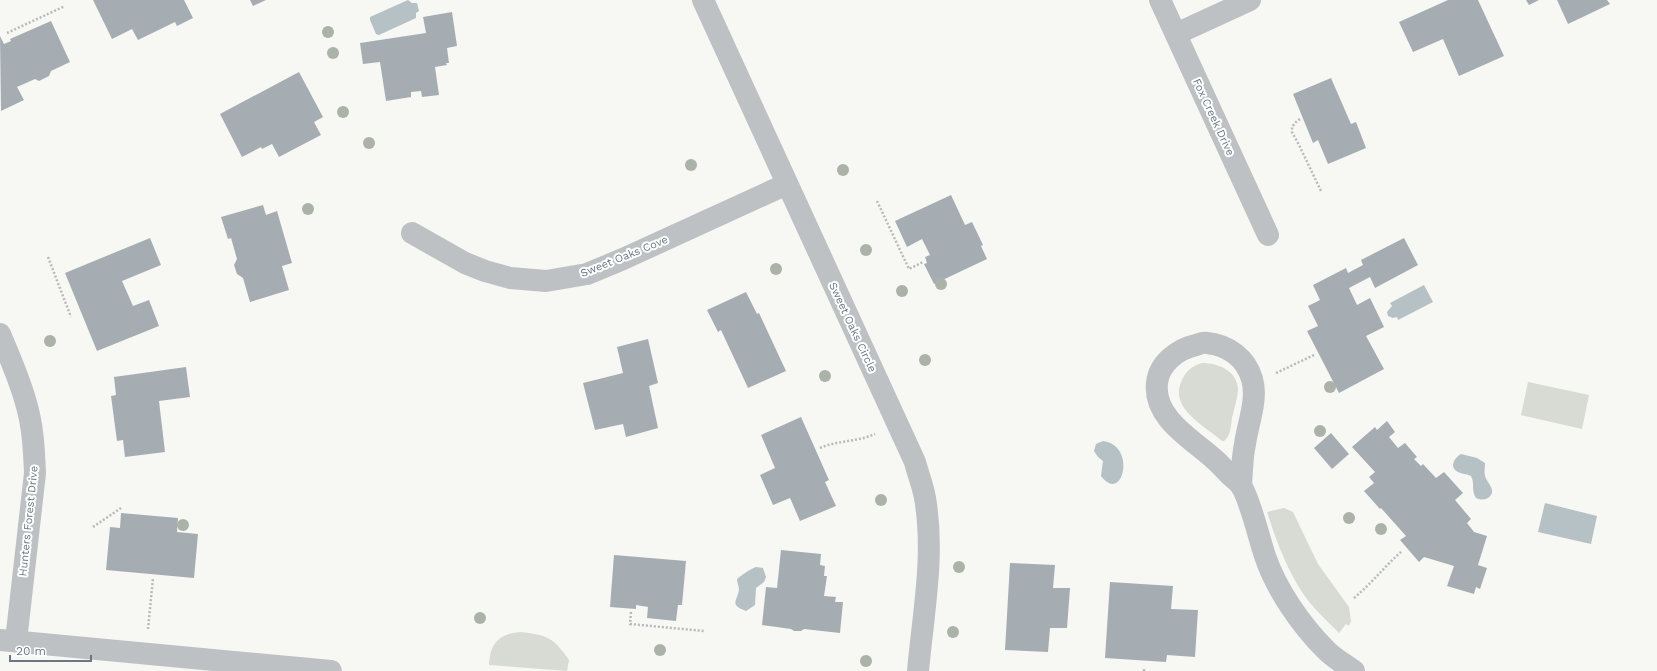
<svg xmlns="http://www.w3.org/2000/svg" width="1657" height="671" font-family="'Work Sans',sans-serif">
<rect width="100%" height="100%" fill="#f7f7f4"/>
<g fill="#d7dbd4">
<path d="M 1202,363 C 1218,363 1238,371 1238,390 C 1237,400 1234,409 1232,418 C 1231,425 1231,436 1224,441 L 1222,441 C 1204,425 1168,408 1182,380 C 1186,371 1192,366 1202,363 Z"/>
<polygon points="1528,382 1589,395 1582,429 1521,415"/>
<path d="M 1284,508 L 1293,512 L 1318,564 L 1349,607 L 1351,621 L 1349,626 L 1346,624 L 1339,633 C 1326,620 1312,607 1302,592 C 1286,567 1276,540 1267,512 Z"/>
<path d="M 520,632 C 547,635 553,637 569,660 L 567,671 L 489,665 C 490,644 498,634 520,632 Z"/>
</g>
<g fill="#b5c1c4">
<polygon points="408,0 412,3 417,3 419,11 416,13 416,18 379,35 376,34 370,20 370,17"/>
<polygon points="1424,285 1433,302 1398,320 1397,317 1393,318 1388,316 1387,312 1392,306 1390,303"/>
<path d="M 1103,441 C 1137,445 1123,505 1101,476 L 1103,461 L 1098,457 L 1094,451 L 1096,444 Z"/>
<path d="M 1461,454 L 1477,458 L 1485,463 C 1485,467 1484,472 1485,476 C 1487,483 1498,491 1488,498 C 1484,500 1480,500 1476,498 C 1471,491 1475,483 1471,476 C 1467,474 1462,474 1458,472 C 1449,467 1454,458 1461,454 Z"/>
<polygon points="1545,503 1597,516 1591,544 1538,532"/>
<path d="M 756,567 L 763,568 L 766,577 L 764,582 L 756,588 L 755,605 L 746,611 C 729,605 737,601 739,590 C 739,586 737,583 737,579 C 740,576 752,568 756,567 Z"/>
</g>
<g fill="#a6adb2">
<polygon points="93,0 184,0 193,18 177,26 175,22 138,40 132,29 112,39"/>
<polygon points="250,0 266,0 253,6"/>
<polygon points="1448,0 1478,0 1504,56 1459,76 1443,39 1413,52 1399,22"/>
<polygon points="1526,0 1539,0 1529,5"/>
<polygon points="1557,0 1607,0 1610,4 1568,24"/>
<polygon points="452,12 457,46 447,48 449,63 446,63 447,65 435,67 439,95 422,97 421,91 411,92 411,97 386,101 380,62 363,64 360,43 426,33 423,17"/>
<polygon points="51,21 70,62 51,71 49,76 39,81 35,79 17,87 24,100 1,111 0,36 4,44 11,41 10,39"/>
<polygon points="299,72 323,117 314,122 321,135 279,157 272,144 262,149 261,147 242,157 220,114"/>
<polygon points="1331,78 1351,124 1356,122 1366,148 1328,164 1318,140 1313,143 1293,94"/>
<polygon points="951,195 965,225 972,222 983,245 981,246 987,259 934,284 924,264 927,263 925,257 930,255 922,239 907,247 895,221"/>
<polygon points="263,205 266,215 277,211 292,263 282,266 289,290 250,302 243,278 237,274 234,265 237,259 231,238 228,239 221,217"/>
<polygon points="150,238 161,265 122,281 133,306 149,300 159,326 97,351 65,273"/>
<polygon points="1404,238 1418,265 1375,288 1370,277 1349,288 1357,305 1370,298 1384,327 1366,336 1384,369 1339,393 1307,331 1318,326 1308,306 1320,300 1313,285 1346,268 1348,273 1363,265 1361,260"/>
<polygon points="746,292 757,314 759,313 786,371 748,388 721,330 718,332 707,310"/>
<polygon points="648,339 658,383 649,386 658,428 626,437 623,424 595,430 583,383 623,373 617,347"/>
<polygon points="186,367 190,397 159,401 165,452 125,457 123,440 117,441 111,396 116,395 114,377"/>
<polygon points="801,417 829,480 825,482 836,506 800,521 790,498 773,505 760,475 775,468 761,435"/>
<polygon points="1387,421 1395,432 1389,437 1398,448 1405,443 1417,457 1414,459 1421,466 1423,464 1436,478 1444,472 1463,493 1455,500 1471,519 1467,523 1474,532 1487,536 1478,565 1487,568 1480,589 1476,587 1474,594 1447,586 1454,566 1424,557 1419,562 1400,540 1406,536 1381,508 1380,509 1364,491 1374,483 1369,477 1375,472 1352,447 1375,427 1377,430"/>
<polygon points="1331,433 1349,454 1332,469 1314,448"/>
<polygon points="121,513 178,518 177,532 198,534 194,578 106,570 110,527 120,528"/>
<polygon points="781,550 821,554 820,565 825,566 824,576 827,576 824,596 836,597 835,602 843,602 840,633 804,629 801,631 794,631 791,629 762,625 766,587 777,588"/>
<polygon points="614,555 686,561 682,605 678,605 676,621 647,618 648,607 636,605 636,609 610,607"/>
<polygon points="1010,563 1055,565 1053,588 1070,588 1067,628 1050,628 1048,652 1005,650"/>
<polygon points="1110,582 1173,586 1171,609 1198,610 1195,657 1167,655 1166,662 1105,658"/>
</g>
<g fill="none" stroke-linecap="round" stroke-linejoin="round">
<g stroke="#b7babc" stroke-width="2.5" stroke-dasharray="2 2" stroke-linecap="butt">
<polyline points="7,33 65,6"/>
<polyline points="1300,119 1296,122 1292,127 1292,132 1299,145 1321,191"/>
<polyline points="877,201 909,269 923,262"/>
<polyline points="48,257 71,317"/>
<polyline points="1276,373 1314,355"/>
<path d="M 820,448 C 838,440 858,442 875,434"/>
<polyline points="93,527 121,508"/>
<path d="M 1354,598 C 1372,583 1385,566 1402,551"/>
<polyline points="631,612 630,624 704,631"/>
<polyline points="148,629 153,578"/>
<polyline points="1144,671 1144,668"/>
</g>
<g stroke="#bdc1c4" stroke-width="22">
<path d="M 703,0 L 915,462 C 918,474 923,486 925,498 C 935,555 923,614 918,671"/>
<polyline points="1160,0 1268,235"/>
<polyline points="1176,34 1250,0"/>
<polyline points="412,233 465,263 485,271 510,278 546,281 587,274 623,259 787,184"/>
<path d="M 0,334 C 9,356 20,380 26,403 C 33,426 34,450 35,473 L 16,641"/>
<path d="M 1241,486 C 1242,472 1242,458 1245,444 C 1248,423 1258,399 1252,379 C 1246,358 1228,345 1207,343 C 1204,342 1199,344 1196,345 C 1178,349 1159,363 1157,383 C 1153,418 1192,439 1214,459 C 1220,464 1224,469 1229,474 C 1233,478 1239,482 1242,487 C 1252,506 1258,535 1265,556 C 1276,589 1301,625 1325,649 C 1333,658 1345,664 1354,671"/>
<polyline points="0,640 331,671"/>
</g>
</g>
<g fill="#abb2a7">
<circle cx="328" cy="32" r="6"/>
<circle cx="333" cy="53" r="6"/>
<circle cx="343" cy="112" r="6"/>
<circle cx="369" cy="143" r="6"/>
<circle cx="691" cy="165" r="6"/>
<circle cx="843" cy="170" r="6"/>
<circle cx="308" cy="209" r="6"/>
<circle cx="866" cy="250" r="6"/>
<circle cx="776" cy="269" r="6"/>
<circle cx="941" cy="284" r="6"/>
<circle cx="902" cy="291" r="6"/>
<circle cx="50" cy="341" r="6"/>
<circle cx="925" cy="360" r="6"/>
<circle cx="825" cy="376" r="6"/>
<circle cx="1330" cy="387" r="6"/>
<circle cx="1320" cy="431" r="6"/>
<circle cx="881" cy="500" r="6"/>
<circle cx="1349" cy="518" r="6"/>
<circle cx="183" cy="525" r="6"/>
<circle cx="1381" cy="529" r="6"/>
<circle cx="959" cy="567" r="6"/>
<circle cx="480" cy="618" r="6"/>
<circle cx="953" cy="632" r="6"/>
<circle cx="660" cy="650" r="6"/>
<circle cx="866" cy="661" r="6"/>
</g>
<g text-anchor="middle" stroke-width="4" stroke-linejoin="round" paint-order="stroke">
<g font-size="11" fill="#6a7881" stroke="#fff">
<text transform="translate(1214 117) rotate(65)" y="4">Fox Creek Drive</text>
<text transform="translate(624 256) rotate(-22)" y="4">Sweet Oaks Cove</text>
<text transform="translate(853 327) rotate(65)" y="4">Sweet Oaks Circle</text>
<text transform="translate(28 521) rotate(-84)" y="4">Hunters Forest Drive</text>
</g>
</g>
<path d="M10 655v6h81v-6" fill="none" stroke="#6a7881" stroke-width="2"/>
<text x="16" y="655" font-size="12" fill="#6a7881" stroke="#ffffff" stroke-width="3" paint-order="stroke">20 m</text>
</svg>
